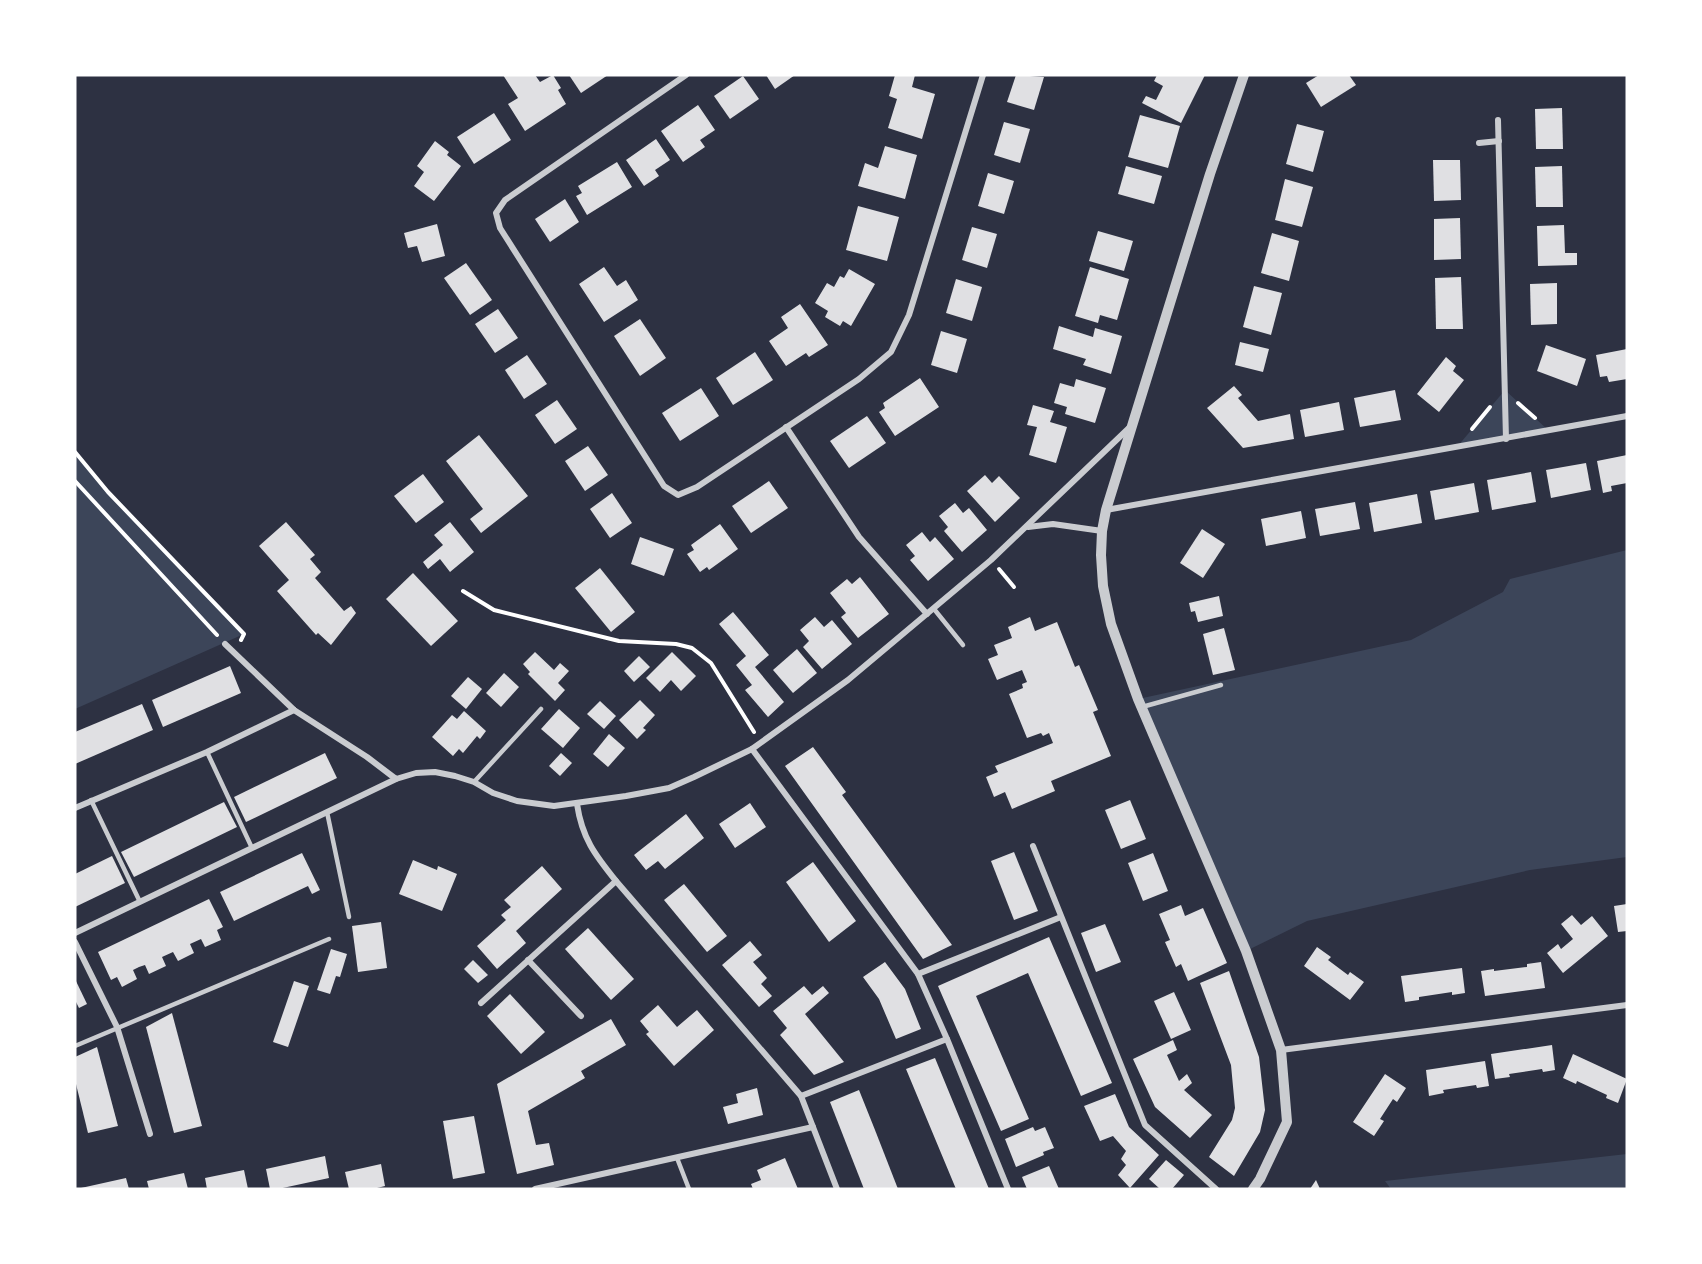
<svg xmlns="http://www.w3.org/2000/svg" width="1702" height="1264" font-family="Overpass,sans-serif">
<rect width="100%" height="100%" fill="#2d3142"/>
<g fill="#3c4559">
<polygon points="1505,390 1549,431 1457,447"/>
<polygon points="75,452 108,492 244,634 75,709"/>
<polygon points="1627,550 1627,857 1530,870 1307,921 1246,951 1138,699 1411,640 1503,592 1510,579"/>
<polygon points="1627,1154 1627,1189 1391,1189 1385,1181"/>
</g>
<g fill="#e0e0e3">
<polygon points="503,75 535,75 540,82 553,75 561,88 558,90 566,104 525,131 508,104 518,98"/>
<polygon points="569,75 608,75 581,93"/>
<polygon points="766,75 795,75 775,89"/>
<polygon points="895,75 915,75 912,87 935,94 922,139 888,128 897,99 889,96"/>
<polygon points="1016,75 1044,77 1034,110 1007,102"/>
<polygon points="1157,75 1205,75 1181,123 1142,103 1146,96 1156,100 1163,86 1154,81"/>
<polygon points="1319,75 1349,75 1356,85 1321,107 1306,83"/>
<polygon points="743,76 759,99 730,119 714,96"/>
<polygon points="698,105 715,130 700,140 705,147 683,162 661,131"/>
<polygon points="1562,108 1563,149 1536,149 1535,109"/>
<polygon points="494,113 511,140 474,164 457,137"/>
<polygon points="1140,115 1180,126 1168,168 1128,157"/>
<polygon points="1004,122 1030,129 1020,163 994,155"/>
<polygon points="1297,124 1324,131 1313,172 1286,164"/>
<polygon points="656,139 670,160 655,170 659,176 644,186 626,160"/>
<polygon points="435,141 449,152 447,155 461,166 434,201 414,186 424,172 417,166"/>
<polygon points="885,146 917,155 905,199 858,186 865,163 878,168"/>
<polygon points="1433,160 1460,160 1461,200 1434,201"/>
<polygon points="617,162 632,187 587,215 576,196 582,193 578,186"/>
<polygon points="1126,166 1162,176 1154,204 1118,194"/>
<polygon points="1562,166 1563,207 1536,207 1535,167"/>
<polygon points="988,173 1014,181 1004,214 978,206"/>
<polygon points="1285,179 1313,187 1302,227 1275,220"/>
<polygon points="565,199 579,222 550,242 535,219"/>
<polygon points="858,206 899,217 887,261 846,250"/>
<polygon points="1460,218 1461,259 1434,260 1434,219"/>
<polygon points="437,224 445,256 422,262 417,246 408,248 404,233"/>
<polygon points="1564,225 1565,253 1577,253 1577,265 1538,266 1537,226"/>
<polygon points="972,227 997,234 987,268 962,260"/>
<polygon points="1098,231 1133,241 1124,271 1089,261"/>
<polygon points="1272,233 1299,241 1289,281 1261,273"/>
<polygon points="466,263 492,300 470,315 444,278"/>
<polygon points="604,267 617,286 626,280 638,300 604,322 579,284"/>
<polygon points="1090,267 1129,279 1117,320 1100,315 1098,323 1075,316"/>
<polygon points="849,269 875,284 851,326 843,321 840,326 825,317 828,311 815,303 827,283 834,287 840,276 844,278"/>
<polygon points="1461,277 1463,329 1436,329 1435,278"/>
<polygon points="956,279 982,287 972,321 946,313"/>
<polygon points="1557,283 1557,324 1531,325 1530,284"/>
<polygon points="1254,286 1282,293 1271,335 1243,327"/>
<polygon points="800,304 828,345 809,357 806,353 786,366 769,341 788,328 781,317"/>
<polygon points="498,309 518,338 495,353 475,324"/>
<polygon points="640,319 666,358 640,376 614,336"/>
<polygon points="1059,326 1093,337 1095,328 1122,336 1111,374 1083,365 1086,359 1053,349"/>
<polygon points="941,331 967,339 957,373 931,365"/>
<polygon points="1240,342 1269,349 1263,372 1235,365"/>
<polygon points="1546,345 1586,359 1577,386 1537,371"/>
<polygon points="1627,349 1627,379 1609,382 1607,376 1600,377 1596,355"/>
<polygon points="755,352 773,380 733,405 716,378"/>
<polygon points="527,355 547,384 524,399 505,370"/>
<polygon points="1446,357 1456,366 1453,371 1464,380 1439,412 1417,394"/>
<polygon points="920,378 939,407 895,436 879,412 885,408 883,403"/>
<polygon points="1076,379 1106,388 1095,423 1065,414 1067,407 1054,403 1060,383 1074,387"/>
<polygon points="1234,386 1242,395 1238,398 1258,421 1290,414 1294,439 1243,448 1207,408"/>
<polygon points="701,388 719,416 680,441 662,413"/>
<polygon points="1395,390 1401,420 1360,427 1354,398"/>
<polygon points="557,400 577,429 555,444 535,415"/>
<polygon points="1339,402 1344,430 1305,437 1300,410"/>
<polygon points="1033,405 1054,411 1050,422 1067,427 1056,463 1029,455 1037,427 1027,425"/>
<polygon points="867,416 886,443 849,468 830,441"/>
<polygon points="479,435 528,496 481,533 470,519 483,509 446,461"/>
<polygon points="588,446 608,475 585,491 565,461"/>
<polygon points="1627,455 1627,483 1611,486 1612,491 1603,493 1597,461"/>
<polygon points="1586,463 1591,490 1551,498 1546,470"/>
<polygon points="1531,472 1536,502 1492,510 1487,480"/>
<polygon points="423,474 444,502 416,523 394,496"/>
<polygon points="985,475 992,483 999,476 1020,498 995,522 967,491"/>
<polygon points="769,481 788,508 751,533 732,506"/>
<polygon points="1474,483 1479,512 1435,520 1430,491"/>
<polygon points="612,493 632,523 610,538 590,509"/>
<polygon points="1417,494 1422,523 1374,532 1369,503"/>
<polygon points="1355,502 1360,529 1320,536 1315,509"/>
<polygon points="955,503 963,513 969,508 987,530 962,552 944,531 948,527 939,516"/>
<polygon points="1301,511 1306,538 1266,546 1261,519"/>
<polygon points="286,522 315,555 310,559 321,572 315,578 344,611 351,606 356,613 331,645 318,633 316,635 277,591 289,580 259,546"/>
<polygon points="450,522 474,552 450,572 440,559 428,569 423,562 443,545 434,535"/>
<polygon points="720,524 738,549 709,570 707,567 700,572 687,554 694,550 691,545"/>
<polygon points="1202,529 1225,544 1203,578 1180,563"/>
<polygon points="922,532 930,542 935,537 954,559 928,581 910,560 915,556 906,545"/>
<polygon points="640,537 674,549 664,576 631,564"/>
<polygon points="600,568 635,612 611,632 575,588"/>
<polygon points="413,573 458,621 431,646 386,599"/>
<polygon points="860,577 889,614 858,638 841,617 846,613 830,593 847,579 852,584"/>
<polygon points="1219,596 1223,616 1198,622 1195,611 1191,612 1189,603"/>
<polygon points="733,612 769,655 755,667 784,702 768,717 745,690 752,685 736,665 746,656 719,624"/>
<polygon points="815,617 824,627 832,620 852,644 822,669 803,647 809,641 800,630"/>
<polygon points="1030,617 1035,631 1057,622 1075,667 1079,665 1098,710 1093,712 1111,756 1051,781 1055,791 1012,809 1005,792 994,797 986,777 998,772 995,766 1053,743 1049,733 1043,736 1041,733 1027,738 1009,694 1023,688 1022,684 1027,682 1022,670 997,680 988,659 998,655 994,645 1012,638 1008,627"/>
<polygon points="1224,628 1235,670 1213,675 1203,634"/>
<polygon points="797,649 817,673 793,693 773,670"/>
<polygon points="535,652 554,670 560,663 569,671 558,683 565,690 555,701 528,674 530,672 523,664"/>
<polygon points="672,652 696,676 681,691 671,680 660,692 646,678"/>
<polygon points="639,656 650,667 634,682 624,671"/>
<polygon points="230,666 241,693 163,727 152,700"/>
<polygon points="504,673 519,687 501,707 486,693"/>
<polygon points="468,677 482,689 466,709 451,696"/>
<polygon points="640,700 655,715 643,728 646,730 637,739 619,720"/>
<polygon points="600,701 616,716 604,729 587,714"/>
<polygon points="142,704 153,730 75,764 75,732"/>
<polygon points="559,709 580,728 563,748 541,729"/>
<polygon points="464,711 486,731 480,739 477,736 463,753 459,749 453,756 432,737 452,715 457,719"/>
<polygon points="609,734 625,748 608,767 593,754"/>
<polygon points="813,747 846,792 842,795 952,945 923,959 785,766"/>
<polygon points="325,753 337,778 246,822 234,797"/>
<polygon points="561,753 572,763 560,776 549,766"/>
<polygon points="1130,800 1146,839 1121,849 1105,810"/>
<polygon points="224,802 237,827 134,877 121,852"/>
<polygon points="750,803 766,827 735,848 719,824"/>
<polygon points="686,814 704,838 665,869 658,861 646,870 634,855"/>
<polygon points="1014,852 1038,911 1014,920 991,861"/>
<polygon points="302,853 320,890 312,894 308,886 234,921 220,892"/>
<polygon points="1153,853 1168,891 1143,901 1128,863"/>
<polygon points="112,856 125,883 75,907 75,874"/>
<polygon points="413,860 437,870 438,866 457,874 442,911 399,894"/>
<polygon points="813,862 856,921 829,942 786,882"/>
<polygon points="542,866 562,889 516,931 526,943 497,969 477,946 506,920 501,915 511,907 504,900"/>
<polygon points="684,884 727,936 707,952 664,900"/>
<polygon points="209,899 223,927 217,930 221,940 205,947 201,939 190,944 194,953 178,961 173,952 162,957 166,966 149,974 145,965 139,967 133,970 137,979 122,987 117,977 111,980 98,952"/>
<polygon points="1627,904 1627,931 1618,932 1614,906"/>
<polygon points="1181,905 1185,916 1203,908 1227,963 1188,981 1181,964 1176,967 1165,942 1170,940 1159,914"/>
<polygon points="1572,915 1581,925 1592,916 1608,936 1563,973 1547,953 1558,944 1561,949 1573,939 1561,924"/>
<polygon points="381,922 387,968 358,972 352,926"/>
<polygon points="1105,924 1121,962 1096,972 1081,933"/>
<polygon points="588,928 634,979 611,1000 565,949"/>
<polygon points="1049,937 1112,1083 1081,1096 1028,973 976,996 1029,1119 1001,1131 938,986"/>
<polygon points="750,941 762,955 753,962 767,978 761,984 772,996 759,1007 722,965"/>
<polygon points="1317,947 1331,957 1328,960 1348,975 1350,972 1364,982 1350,1000 1304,966"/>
<polygon points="331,949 347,954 340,977 336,976 330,994 317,990"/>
<polygon points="473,960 488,975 478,983 464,969"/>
<polygon points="885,962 905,989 921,1029 896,1039 879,999 863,977"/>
<polygon points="1541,962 1545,988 1485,996 1481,971 1494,969 1494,971 1527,967 1527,964"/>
<polygon points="1462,968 1465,993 1452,995 1452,992 1419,997 1419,1000 1405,1002 1401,976"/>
<polygon points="1229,971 1259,1057 1265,1110 1260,1132 1234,1176 1209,1157 1232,1120 1235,1108 1231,1065 1200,983"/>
<polygon points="75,979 87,1004 79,1008 75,1000"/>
<polygon points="294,981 309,986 288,1047 273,1042"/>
<polygon points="804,986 812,995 823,986 829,993 805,1014 844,1062 814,1075 780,1035 787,1028 773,1011"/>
<polygon points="1174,992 1191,1030 1171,1039 1154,1001"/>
<polygon points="510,994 545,1032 521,1054 487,1016"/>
<polygon points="658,1005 677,1027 697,1010 714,1030 674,1066 646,1034 649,1032 640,1021"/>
<polygon points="172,1013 202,1126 174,1133 146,1027"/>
<polygon points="611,1019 626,1045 581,1071 585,1078 528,1111 536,1145 549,1143 554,1165 517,1174 497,1084"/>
<polygon points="1173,1040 1177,1050 1167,1055 1179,1081 1187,1074 1192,1083 1184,1090 1212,1115 1190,1138 1155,1107 1133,1059"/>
<polygon points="1552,1045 1555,1070 1543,1072 1542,1069 1509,1074 1510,1077 1495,1079 1491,1054"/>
<polygon points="97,1047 118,1126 88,1133 75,1080 75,1057"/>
<polygon points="1573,1054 1627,1079 1618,1103 1606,1098 1607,1095 1577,1081 1576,1084 1563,1078"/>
<polygon points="935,1058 951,1097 989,1189 956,1189 906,1069"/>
<polygon points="1485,1061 1489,1086 1477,1088 1476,1085 1443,1090 1444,1093 1429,1096 1426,1070"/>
<polygon points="1385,1074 1406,1088 1397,1102 1393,1099 1380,1119 1384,1121 1374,1136 1353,1122"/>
<polygon points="757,1088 763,1115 728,1124 723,1107 738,1103 736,1094"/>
<polygon points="859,1090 875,1130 898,1189 864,1189 853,1161 830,1102"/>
<polygon points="1115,1094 1129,1127 1159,1155 1130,1188 1118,1175 1126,1165 1121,1159 1126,1151 1113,1136 1100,1141 1084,1106"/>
<polygon points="474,1116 485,1173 453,1179 443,1121"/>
<polygon points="1033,1127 1035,1131 1045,1127 1054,1148 1043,1152 1044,1155 1016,1167 1005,1139"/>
<polygon points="325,1156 329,1178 278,1189 270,1189 266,1169"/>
<polygon points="785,1158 798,1189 753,1189 751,1184 761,1180 757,1170"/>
<polygon points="1166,1160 1184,1175 1172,1189 1160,1189 1149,1179"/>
<polygon points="381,1164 385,1186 373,1189 349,1189 345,1172"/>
<polygon points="1049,1166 1059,1189 1027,1189 1022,1177"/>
<polygon points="244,1170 248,1189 207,1189 205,1178"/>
<polygon points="184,1173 188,1189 149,1189 147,1181"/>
<polygon points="126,1178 129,1189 81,1189 81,1188"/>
<polygon points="1316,1180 1320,1189 1310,1189"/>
</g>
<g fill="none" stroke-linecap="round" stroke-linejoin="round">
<g stroke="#fff" stroke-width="4">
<polyline points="1518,403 1535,418"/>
<polyline points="1472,429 1490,407"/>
<polyline points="75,452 108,492 244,634 241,640"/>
<polyline points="75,481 217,635"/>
<polyline points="999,569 1014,587"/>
<polyline points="463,591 494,610 619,641 676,644 692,648 711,663 754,732"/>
</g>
<g stroke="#caccd0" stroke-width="4.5">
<polyline points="934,609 963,645"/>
<polyline points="1142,707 1221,685"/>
<polyline points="207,752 252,848"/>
<polyline points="474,782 541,709"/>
<polyline points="91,800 140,902"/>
<polyline points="327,812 349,917"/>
<polyline points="75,1046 329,939"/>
<polyline points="677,1158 689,1189"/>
</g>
<g stroke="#caccd0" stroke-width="6">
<polyline points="686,75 505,200 496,213 500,228 664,486 678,495 697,487 859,379 891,352 909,315 983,75"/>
<polyline points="1498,120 1506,439"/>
<polyline points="1479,143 1499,141"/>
<polyline points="786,427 859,537 927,614"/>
<polyline points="1106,510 1627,416"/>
<polyline points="1028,527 1053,524 1102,531"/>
<polyline points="225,644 294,710 367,757 396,779 416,773 435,772 455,776 474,782 493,793 517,801 554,806 626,796 669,788 694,777 752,749 848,680 991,560 1129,428"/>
<polyline points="752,749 918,974 947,1039 1008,1189"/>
<path d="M 577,804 C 582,838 595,855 616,881 L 801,1096 L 837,1189"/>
<polyline points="75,808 207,752 294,710"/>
<polyline points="1033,846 1145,1125 1216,1189"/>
<polyline points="75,933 396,779"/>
<polyline points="75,942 117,1027 150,1134"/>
<polyline points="528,960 581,1016"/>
<polyline points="918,974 1061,917"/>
<polyline points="481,1003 616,881"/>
<polyline points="1281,1050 1627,1005"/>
<polyline points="801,1096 947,1039"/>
<polyline points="535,1189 813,1127"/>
</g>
<polyline stroke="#caccd0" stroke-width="10" points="1244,75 1210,174 1106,510 1102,531 1101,555 1103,586 1111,624 1138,699 1246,951 1281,1050 1287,1122 1260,1179 1253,1189"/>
</g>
<rect width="1702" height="1264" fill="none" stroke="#ffffff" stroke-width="153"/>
</svg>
